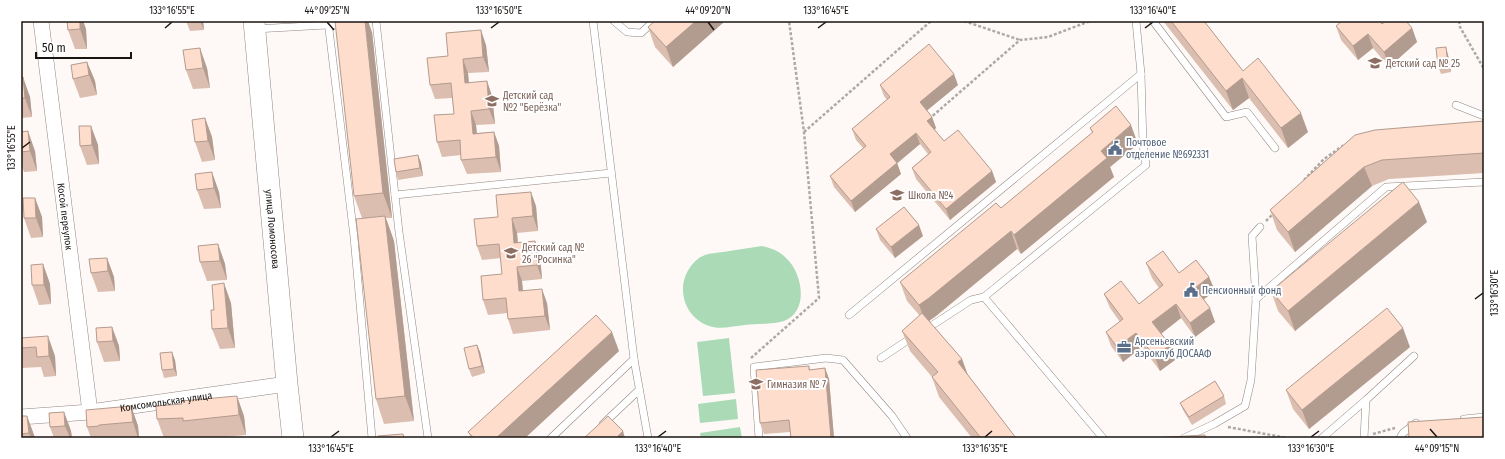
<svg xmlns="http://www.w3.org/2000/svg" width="1505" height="459" font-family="'Fira Sans Condensed',sans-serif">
<rect width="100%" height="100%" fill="#fef9f6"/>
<g fill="#abdab7">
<path d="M 762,246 C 771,248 779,251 786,258 C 802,272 810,311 784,321 C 776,324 755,324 745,325 C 734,326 720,330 709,326 C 684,317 675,287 691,266 C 694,262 699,257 705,255 C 710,253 717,253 723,252 C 736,250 749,248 762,246 Z"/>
<polygon points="729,338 735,393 703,396 697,342"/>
<polygon points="736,399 738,419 700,423 698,404"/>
<polygon points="740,427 742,438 701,438 700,433"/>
</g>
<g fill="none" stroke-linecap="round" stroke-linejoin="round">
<defs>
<g id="service">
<polyline points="328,21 354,237 372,438"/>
<polyline points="376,21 399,232 428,438"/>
<polyline points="593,21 634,359 648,438"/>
<polyline points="614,21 627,32 641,33 654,21"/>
<polyline points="1153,21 1226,117 1247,112 1275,148"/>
<polyline points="255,29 345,24"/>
<polyline points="1456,105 1484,116"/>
<polyline points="395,195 611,173"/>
<polyline points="1256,299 1386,187 1484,182"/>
<polyline points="849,315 1141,74"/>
<polyline points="925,330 971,300 984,297"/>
<polyline points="881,358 914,336"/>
<polyline points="1464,419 1484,417"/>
<polyline points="603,424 639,390"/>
<polyline points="551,438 634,359"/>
<polyline points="759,438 754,367 826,358 843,360 892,416 907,438"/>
<polyline points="1103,438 984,297 1146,165 1143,145 1141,74 1136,21"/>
<polyline points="1184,438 1214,424 1245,406 1251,380 1256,299 1252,236 1260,227"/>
<polyline points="1322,438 1366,400"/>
<polyline points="1364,438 1366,400 1414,356"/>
<polyline points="1400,438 1403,433 1416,423"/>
</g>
<g id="minor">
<path id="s1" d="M 41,21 L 90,412"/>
<path id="s2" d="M 21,417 L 90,412 L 287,384"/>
</g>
<g id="secondary">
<path id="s3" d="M 254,21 L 287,384 L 293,438"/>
</g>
</defs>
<use href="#service" stroke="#918782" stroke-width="8"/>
<use href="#minor" stroke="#918782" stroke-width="16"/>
<use href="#secondary" stroke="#918782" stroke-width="22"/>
<g stroke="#ada9a6" stroke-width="2.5" stroke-dasharray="3 2" stroke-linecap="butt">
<polyline points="964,21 1020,40"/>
<polyline points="1459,21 1460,27 1484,69"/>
<polyline points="929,119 1020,40 1048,37 1090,21"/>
<polyline points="804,132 931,21"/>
<polyline points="1304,180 1324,159 1344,145"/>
<polyline points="1266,221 1274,213"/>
<polyline points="751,358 819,298 804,132 789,21"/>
<polyline points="1228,427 1287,438"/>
<polyline points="1373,434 1395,428"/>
</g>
<use href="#service" stroke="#fff" stroke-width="7"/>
<use href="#minor" stroke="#fff" stroke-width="15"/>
<use href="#secondary" stroke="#fff" stroke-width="21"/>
</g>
<g fill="#dbbeaf">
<polygon points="67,21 83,21 86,29 87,49 75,49 68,30"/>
<polygon points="186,21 203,21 204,30 190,31"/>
<polygon points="655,21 725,21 673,67 655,47 648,27"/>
<polygon points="1163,21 1204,21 1243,71 1308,132 1288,148 1249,98 1233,110"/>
<polygon points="1382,24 1412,28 1417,42 1389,67 1373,48 1358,60 1341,40 1336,26"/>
<polygon points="372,32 392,218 386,218 394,241 414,421 384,424 376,399 362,218 354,196"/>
<polygon points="486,45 489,72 468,73 469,83 487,81 492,96 495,124 476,125 477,133 494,132 499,146 501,172 467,174 461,160 461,155 442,157 437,142 454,114 452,98 435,99 430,85 448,56"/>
<polygon points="1448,55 1451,72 1441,74 1438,66"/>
<polygon points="87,62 95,81 97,95 80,98 73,79"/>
<polygon points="207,68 210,88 193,89 186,70"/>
<polygon points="21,78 30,97 32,117 21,118"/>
<polygon points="880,85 958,85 927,110 932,117 936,128 935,130 944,141 992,171 996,182 950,220 916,179 912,168 928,154 920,144 897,163 901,174 855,212 834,187 830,176 863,148 856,140 852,129 887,100 884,96"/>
<polygon points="205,118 212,137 215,160 202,162 195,142"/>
<polygon points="1484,121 1484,173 1389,179 1372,186 1295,252 1277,230 1270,210 1355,135"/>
<polygon points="91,126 98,145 99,164 87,165 80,146"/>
<polygon points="1090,128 1138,144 1110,167 1114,177 1021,254 1017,249 936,316 929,321 962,359 968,375 1016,438 972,438 939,397 932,377 910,351 902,331 920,316 907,301 900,282 1001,208 1092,133"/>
<polygon points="21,132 35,151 37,171 24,172 21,162"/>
<polygon points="418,155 421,163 423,176 398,180 396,172"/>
<polygon points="195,174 219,192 221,208 204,209 197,190"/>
<polygon points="35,198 42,217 43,237 31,238 24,218"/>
<polygon points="536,206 538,231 517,233 518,243 540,256 542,279 522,281 523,290 547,303 550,330 513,334 508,319 508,313 488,315 483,300 502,274 501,258 482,260 477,246 498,217"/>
<polygon points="1427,222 1295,331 1278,311 1271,291"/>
<polygon points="876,229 923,236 895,258 880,240"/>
<polygon points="218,244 225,264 227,280 207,281 200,262"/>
<polygon points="107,258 114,277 115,291 98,292 91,273"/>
<polygon points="1146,263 1179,273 1209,277 1215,291 1204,299 1215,322 1195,337 1181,318 1161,334 1170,345 1175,360 1160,371 1142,347 1123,362 1111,346 1106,332 1120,322 1110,308 1104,294 1139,304 1159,288 1152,278"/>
<polygon points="43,264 50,284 51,304 39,305 32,285"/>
<polygon points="231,303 235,348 220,349 212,329 214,310"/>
<polygon points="112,327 119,346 120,361 104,362 97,342"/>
<polygon points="21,338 55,356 56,376 44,377 41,367 21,368"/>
<polygon points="477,345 480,352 485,373 472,377 469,369"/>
<polygon points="1410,347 1309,429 1293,409 1286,390"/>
<polygon points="619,351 525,438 471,438 468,432"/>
<polygon points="175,360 177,376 164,378 162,370"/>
<polygon points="809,366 810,370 825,368 829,379 834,438 791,438 790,432 764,434 760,423"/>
<polygon points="1224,396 1226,404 1192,425 1183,410 1180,403"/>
<polygon points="131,406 138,426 139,438 91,438 87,427"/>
<polygon points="156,406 244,416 246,435 213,438 190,438 189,437 164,438 157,419"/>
<polygon points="64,412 71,431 72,438 54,438 50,427"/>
<polygon points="21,416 27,416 34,435 35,438 21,438"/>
</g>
<g fill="#b29b8f">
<polygon points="80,21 83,21 86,29 87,49 80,29"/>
<polygon points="200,21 203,21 204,30"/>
<polygon points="365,21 368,21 372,32 392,218 383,193"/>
<polygon points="696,21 725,21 673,67 666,47"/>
<polygon points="1412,28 1417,42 1389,67 1384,52"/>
<polygon points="481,30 486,45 489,72 483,57"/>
<polygon points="1368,34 1373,48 1358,60 1353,46"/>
<polygon points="1446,47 1448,55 1451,72 1448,65"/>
<polygon points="200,48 207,68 210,88 203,68"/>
<polygon points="463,59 468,73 470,98 465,83"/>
<polygon points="87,62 95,81 97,95 89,75"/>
<polygon points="954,74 958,85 924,113 920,102"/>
<polygon points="23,77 30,97 32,117 25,98"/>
<polygon points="1242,78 1249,98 1233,110 1226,91"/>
<polygon points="487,81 492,96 495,124 489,109"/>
<polygon points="471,111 476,125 478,148 473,134"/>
<polygon points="1301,113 1308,132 1288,148 1281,128"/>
<polygon points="932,117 936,128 931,132 927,121"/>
<polygon points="205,118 212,137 215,160 208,141"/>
<polygon points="1131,125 1138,144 1110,167 1114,177 1021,254 1014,235 1101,151"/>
<polygon points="91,126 98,145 99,164 92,145"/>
<polygon points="28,131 35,151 37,171 30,151"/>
<polygon points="494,132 499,146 501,172 496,157"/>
<polygon points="916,133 920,144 894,166 890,154"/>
<polygon points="418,155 421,163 423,176 420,168"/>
<polygon points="897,163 901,174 855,212 851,201"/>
<polygon points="1364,167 1372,186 1295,252 1288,232"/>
<polygon points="992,171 996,182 950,220 946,209"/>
<polygon points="212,172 219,192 221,208 214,188"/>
<polygon points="531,192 536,206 538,231 533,216"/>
<polygon points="35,198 42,217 43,237 36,218"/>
<polygon points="1419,202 1427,222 1295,331 1288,311"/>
<polygon points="385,216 394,241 414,421 405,396"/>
<polygon points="512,218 517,233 519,258 514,243"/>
<polygon points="919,225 923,236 895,258 891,247"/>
<polygon points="1011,231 1017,249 936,316 926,323 919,305"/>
<polygon points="535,241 540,256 542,279 537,265"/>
<polygon points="218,244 225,264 227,280 220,261"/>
<polygon points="107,258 114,277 115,291 108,271"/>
<polygon points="43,264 50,284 51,304 44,285"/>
<polygon points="517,267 522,281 524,305 519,291"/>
<polygon points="1209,277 1215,291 1200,302 1195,288"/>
<polygon points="224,283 231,303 235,348 228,328"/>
<polygon points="542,289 547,303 550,330 545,316"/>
<polygon points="1176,304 1181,318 1158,336 1152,322"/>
<polygon points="1210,308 1215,322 1195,337 1190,323"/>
<polygon points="112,327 119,346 120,361 113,341"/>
<polygon points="1403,328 1410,347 1309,429 1302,410"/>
<polygon points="612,332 619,351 525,438 496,438"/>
<polygon points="1136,333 1142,347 1123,362 1117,347"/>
<polygon points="48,336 55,356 56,376 49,356"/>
<polygon points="477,345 480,352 485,373 482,366"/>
<polygon points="1170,345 1175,360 1160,371 1155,357"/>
<polygon points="172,352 175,360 177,376 174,369"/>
<polygon points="962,359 969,379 958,362"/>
<polygon points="825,368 829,379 834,438 831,438"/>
<polygon points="237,396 244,416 246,435 239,415"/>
<polygon points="131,406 138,426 139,438 138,438 133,422"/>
<polygon points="64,412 71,431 72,438 70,438 65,426"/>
<polygon points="27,416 34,435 35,438 31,438 29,433"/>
<polygon points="623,431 625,438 616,438"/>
</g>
<g fill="#fdc" stroke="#b29b8f">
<polygon points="67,21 80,21 80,29 68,30"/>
<polygon points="335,21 365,21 383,193 354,196"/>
<polygon points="655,21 696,21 666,47 648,27"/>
<polygon points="1171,21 1204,21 1243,71 1258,58 1301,113 1281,128 1242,78 1226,91"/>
<polygon points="1342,21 1379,21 1382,24 1386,21 1406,21 1412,28 1384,52 1368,34 1353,46 1336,26"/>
<polygon points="481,30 483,57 463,59 465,83 487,81 489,109 471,111 473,134 494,132 496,157 461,160 460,140 437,142 434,115 454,114 451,83 430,85 427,58 448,56 446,33"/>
<polygon points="929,44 954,74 920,102 932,117 927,121 944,141 958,130 992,171 946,209 912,168 931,152 916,133 890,154 897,163 851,201 830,176 866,146 852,129 890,97 880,85"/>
<polygon points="1446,47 1448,65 1438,66 1436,48"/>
<polygon points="200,48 203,68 186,70 183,50"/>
<polygon points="87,62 89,75 73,79 71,65"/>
<polygon points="23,77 25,98 21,98 21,78"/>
<polygon points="1116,106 1131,125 1101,151 1107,158 1014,235 1011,231 929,298 919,305 900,282 996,203 1001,208 1093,132 1090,128"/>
<polygon points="205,118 208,141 195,142 192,120"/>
<polygon points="1484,121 1484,153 1382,160 1364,167 1288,232 1270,210 1355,135 1375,130"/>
<polygon points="79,126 91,126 92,145 80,146"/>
<polygon points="28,131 30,151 21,152 21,132"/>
<polygon points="418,155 420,168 396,172 394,159"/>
<polygon points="212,172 214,188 197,190 195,174"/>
<polygon points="1403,182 1419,202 1288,311 1271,291"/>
<polygon points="531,192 533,216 512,218 514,243 535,241 537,265 517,267 519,291 542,289 545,316 508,319 506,298 483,300 481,276 502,274 499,244 477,246 474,219 498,217 496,195"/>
<polygon points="23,198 35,198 36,218 24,218"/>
<polygon points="904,207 919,225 891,247 876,229"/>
<polygon points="385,216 405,396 376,399 356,219"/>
<polygon points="218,244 220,261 200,262 198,246"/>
<polygon points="1163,251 1179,273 1196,260 1209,277 1195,288 1210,308 1190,323 1176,304 1152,322 1170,345 1155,357 1136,333 1117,347 1106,332 1123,319 1104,294 1121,281 1139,304 1163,285 1146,263"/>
<polygon points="107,258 108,271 91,273 89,259"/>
<polygon points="43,264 44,285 32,285 31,265"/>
<polygon points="224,283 228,328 212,329 211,310 214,310 212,285"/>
<polygon points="1387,308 1403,328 1302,410 1286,390"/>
<polygon points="922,313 962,359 958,362 1016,438 981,438 932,377 938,372 902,331"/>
<polygon points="596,315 612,332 496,438 474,438 468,432"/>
<polygon points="112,327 113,341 97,342 96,328"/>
<polygon points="48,336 49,356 37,357 36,347 21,348 21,338"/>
<polygon points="477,345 482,366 469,369 464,348"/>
<polygon points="172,352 174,369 162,370 160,353"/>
<polygon points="809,366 809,370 825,368 831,438 791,438 789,420 760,423 756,370"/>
<polygon points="1215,381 1224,396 1189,417 1180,403"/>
<polygon points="237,396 239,415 183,421 183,418 157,419 156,406 182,404 181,401"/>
<polygon points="131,406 133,422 99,425 99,426 87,427 86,410"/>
<polygon points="64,412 65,426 50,427 49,413"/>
<polygon points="21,416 27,416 29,433 21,434"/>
<polygon points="608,416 623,431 616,438 584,438"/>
<polygon points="1484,417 1484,438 1409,438 1408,422"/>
<polygon points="403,434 404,438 378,438 378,436"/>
<polygon points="1205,435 1205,438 1151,438"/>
</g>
<path fill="none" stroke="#181412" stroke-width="1.5" d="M 327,22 L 334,30M 708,22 L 714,30M 165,28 L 172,22M 491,28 L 499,22M 818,28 L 826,22M 1145,28 L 1153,22M 22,148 L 30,142M 1475,299 L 1483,293M 1430,429 L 1437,437M 331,437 L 339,431M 658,437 L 666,431M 985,437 L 992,431M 1311,437 L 1319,431"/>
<defs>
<symbol id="school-bare" viewBox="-9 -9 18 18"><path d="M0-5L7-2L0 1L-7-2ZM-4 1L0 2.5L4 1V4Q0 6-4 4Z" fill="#8d6e63" stroke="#fff" stroke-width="2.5" paint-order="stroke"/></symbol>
<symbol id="civic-bare" viewBox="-9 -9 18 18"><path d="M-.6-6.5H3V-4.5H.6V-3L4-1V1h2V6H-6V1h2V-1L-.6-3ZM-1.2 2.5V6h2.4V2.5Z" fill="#5c6f8a" stroke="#fff" stroke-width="2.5" paint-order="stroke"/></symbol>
<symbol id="office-bare" viewBox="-9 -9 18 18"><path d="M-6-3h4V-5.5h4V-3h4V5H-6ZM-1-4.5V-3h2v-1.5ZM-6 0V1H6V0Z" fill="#5c6f8a" stroke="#fff" stroke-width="2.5" paint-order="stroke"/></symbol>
</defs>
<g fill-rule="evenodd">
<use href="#school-bare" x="1365" y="53" width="20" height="20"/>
<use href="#school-bare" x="482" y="91" width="20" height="20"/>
<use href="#civic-bare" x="1105" y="138" width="20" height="20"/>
<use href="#school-bare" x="887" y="185" width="20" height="20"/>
<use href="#school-bare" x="501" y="243" width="20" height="20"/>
<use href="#civic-bare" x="1181" y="280" width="20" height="20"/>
<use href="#office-bare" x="1114" y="337" width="20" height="20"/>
<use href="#school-bare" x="746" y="374" width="20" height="20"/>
</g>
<g text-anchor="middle" stroke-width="4" stroke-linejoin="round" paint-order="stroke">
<g font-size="10" fill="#785e54" stroke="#fff" text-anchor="start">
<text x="1386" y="67">Детский сад № 25</text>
<text x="503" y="99">Детский сад<tspan x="503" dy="12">№2 "Берёзка"</tspan></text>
<text x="908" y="199">Школа №4</text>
<text x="522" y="251">Детский сад №<tspan x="522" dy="12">26 "Росинка"</tspan></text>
<text x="767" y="388">Гимназия № 7</text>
</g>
<g font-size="10" fill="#4e5e75" stroke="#fff" text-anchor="start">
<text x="1126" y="146">Почтовое<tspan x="1126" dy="12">отделение №692331</tspan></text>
<text x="1202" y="294">Пенсионный фонд</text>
<text x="1135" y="345">Арсеньевский<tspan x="1135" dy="12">аэроклуб ДОСААФ</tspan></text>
</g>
<g font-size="10" fill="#181412" stroke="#fff">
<text dy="4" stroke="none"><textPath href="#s1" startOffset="197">Косой переулок</textPath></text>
<text dy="4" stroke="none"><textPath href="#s3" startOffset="209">улица Ломоносова</textPath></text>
<text dy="4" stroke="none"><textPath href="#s2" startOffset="146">Комсомольская улица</textPath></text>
</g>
</g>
<rect width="1505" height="459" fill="none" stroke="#ffffff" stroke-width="44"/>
<path d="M36 52v6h95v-6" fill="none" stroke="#181412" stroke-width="2"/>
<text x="42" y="52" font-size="12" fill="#181412" stroke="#ffffff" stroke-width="3" paint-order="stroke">50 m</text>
<rect x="22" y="22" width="1461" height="415" fill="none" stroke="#181412" stroke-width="1.5"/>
<g font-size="10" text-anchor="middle" fill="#181412">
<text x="172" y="14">133°16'55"E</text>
<text x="327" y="14">44°09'25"N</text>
<text x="499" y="14">133°16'50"E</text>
<text x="708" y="14">44°09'20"N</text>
<text x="826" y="14">133°16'45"E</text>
<text x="1153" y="14">133°16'40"E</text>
<text transform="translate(11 148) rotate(-90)" y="4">133°16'55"E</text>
<text transform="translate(1494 293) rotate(-90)" y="4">133°16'30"E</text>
<text x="331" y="452">133°16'45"E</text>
<text x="658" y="452">133°16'40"E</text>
<text x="985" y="452">133°16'35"E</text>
<text x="1311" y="452">133°16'30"E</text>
<text x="1437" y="452">44°09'15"N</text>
</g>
</svg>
